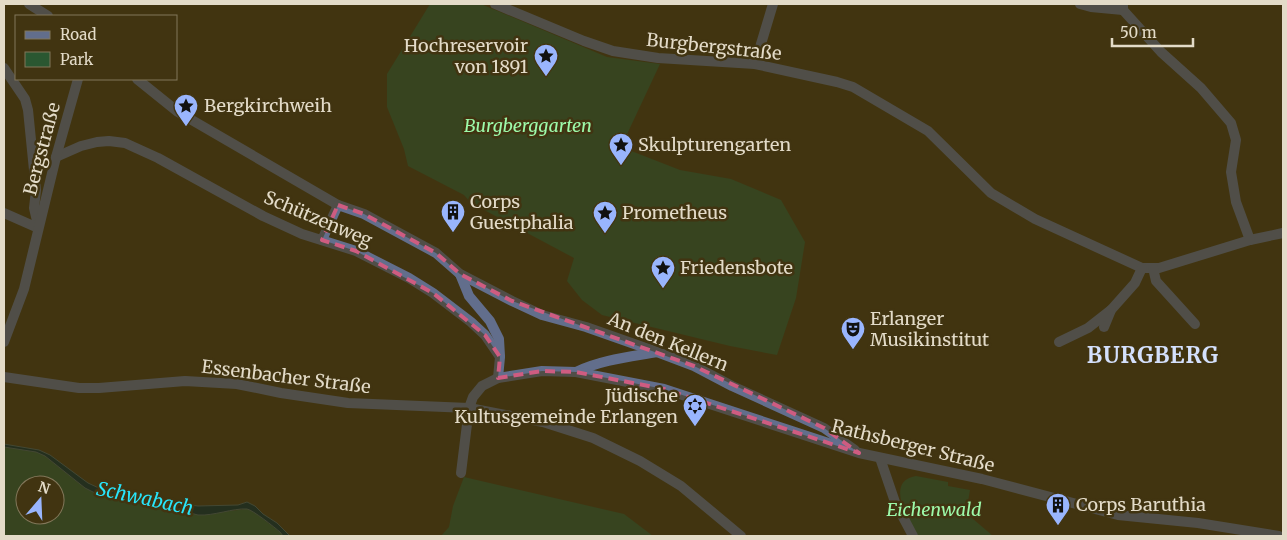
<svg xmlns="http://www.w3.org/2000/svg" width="1287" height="540" font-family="Merriweather,serif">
<rect width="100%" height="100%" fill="#413411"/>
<g fill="#2a5731" fill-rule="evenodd">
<polygon points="430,4 481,4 607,57 660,64 621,147 680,170 731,179 781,200 805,242 796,298 777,355 730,346 602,315 582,300 567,281 574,258 471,203 464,195 408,166 404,149 387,107 387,74"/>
<path d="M 4,447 L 36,452 L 45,456 L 85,488 L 97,494 L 146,502 L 198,515 L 246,509 L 253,511 L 280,532 L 283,536 L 4,536 ZM 25,485 L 55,485 L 55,515 L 25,515 Z"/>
<path d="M 916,476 L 948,482 L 948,486 L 970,490 L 966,513 L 993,536 L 917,536 C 909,521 884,481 916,476 Z"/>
<polygon points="464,477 624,514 653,536 441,536 449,527 453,506"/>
</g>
<path fill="#01292f" stroke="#455e5d" d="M 4,444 L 39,450 L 50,455 L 88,483 L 101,489 L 158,501 L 198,506 L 238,505 L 247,502 L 255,506 L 263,514 L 277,523 L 290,536 L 283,536 L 280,532 C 274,527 253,510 247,509 C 233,508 214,516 198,515 L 146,502 L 97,494 L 85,488 L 45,456 L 36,452 L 4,447 Z"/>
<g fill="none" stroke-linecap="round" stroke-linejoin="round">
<g stroke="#626e8c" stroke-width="10">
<polyline points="29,4 48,16"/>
<polyline points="495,4 584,41 613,51 658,58 755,64 837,82 853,87 928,131 991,193 1035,219 1142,268 1159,268 1250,240 1283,233"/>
<polyline points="1080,4 1091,7 1123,10"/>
<polyline points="1123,4 1123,10 1161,52 1201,88 1231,123 1236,140 1231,172 1236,202 1250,240"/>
<polyline points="755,64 773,4"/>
<polyline points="4,68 25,99 28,110 36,190 34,208 38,225"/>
<polyline points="137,79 178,112 338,205 364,214 436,253 460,274 512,301 542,315 586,327 657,352 694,366 732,386 824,428 855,450"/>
<polyline points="56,157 81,146 97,142 109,141 125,143 158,158 263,216 302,234 356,251 409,278 433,293 471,322 485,335 500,357 498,378"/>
<polyline points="4,213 38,228"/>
<polyline points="322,240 338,205"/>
<polyline points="1153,268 1156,281 1195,324"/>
<polyline points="460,274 469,296 490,321 499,339 500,356"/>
<polyline points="1104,327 1111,310 1135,283 1142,268"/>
<polyline points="4,342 24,289 56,157 78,79"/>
<polyline points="1059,342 1088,328 1111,310"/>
<path d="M 576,372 C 601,360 629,357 657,352"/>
<polyline points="880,458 895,502 913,536"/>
<polyline points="461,473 469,408"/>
</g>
<g stroke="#626e8c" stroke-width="10">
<polyline points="4,377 79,388 99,388 185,381 237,384 281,393 348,403 469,408 543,422 593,438 640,461 681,486 741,536"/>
<polyline points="469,408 473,397 482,386 498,378 542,371 576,372 664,389 859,453 982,479 1118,515 1198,523 1279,536"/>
</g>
</g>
<path d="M0 0H1287V540H0ZM 338,205 L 364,214 L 436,253 L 460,274 L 512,301 L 694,366 L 824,428 L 859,453 L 664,389 L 576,372 L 542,371 L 498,378 L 500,357 L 485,335 L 433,293 L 356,251 L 322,240 Z" fill="#413411" fill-opacity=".55" fill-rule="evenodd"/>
<path fill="none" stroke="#ce5c81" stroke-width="4" stroke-dasharray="10 6" stroke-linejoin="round" d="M 338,205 L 364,214 L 436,253 L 460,274 L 512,301 L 694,366 L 824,428 L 859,453 L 664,389 L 576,372 L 542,371 L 498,378 L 500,357 L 485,335 L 433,293 L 356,251 L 322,240 Z"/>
<defs>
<symbol id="sight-pin" viewBox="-11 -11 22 30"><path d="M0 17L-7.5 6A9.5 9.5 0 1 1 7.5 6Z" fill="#99b5fd" stroke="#413411"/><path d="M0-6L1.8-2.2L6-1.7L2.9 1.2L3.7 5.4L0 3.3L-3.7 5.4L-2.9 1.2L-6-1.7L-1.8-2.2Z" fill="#111"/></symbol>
<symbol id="building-pin" viewBox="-11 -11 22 30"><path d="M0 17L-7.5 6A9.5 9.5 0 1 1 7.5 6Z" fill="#99b5fd" stroke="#413411"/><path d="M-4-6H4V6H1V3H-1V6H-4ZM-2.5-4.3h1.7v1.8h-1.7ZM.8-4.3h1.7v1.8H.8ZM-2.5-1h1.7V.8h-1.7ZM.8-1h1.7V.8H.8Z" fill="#111"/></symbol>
<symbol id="theatre-pin" viewBox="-11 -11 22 30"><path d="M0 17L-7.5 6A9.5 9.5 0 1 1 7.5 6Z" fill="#99b5fd" stroke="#413411"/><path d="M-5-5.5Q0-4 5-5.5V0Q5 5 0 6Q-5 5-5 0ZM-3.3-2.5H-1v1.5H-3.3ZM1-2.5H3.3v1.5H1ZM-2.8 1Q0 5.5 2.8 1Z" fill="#111"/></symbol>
<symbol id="synagogue-pin" viewBox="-11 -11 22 30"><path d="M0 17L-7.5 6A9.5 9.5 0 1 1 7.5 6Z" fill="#99b5fd" stroke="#413411"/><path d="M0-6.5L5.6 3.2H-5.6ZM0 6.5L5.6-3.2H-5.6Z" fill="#111"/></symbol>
</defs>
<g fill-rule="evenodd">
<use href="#sight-pin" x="532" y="42" width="28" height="38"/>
<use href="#sight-pin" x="172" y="92" width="28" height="38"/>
<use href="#sight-pin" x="607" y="131" width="28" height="38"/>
<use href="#building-pin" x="439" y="198" width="28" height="38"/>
<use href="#sight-pin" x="591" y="199" width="28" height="38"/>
<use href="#sight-pin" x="649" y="254" width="28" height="38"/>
<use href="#theatre-pin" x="839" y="315" width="28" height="38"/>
<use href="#synagogue-pin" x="681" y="392" width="28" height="38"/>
<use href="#building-pin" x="1044" y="491" width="28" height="38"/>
</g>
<g text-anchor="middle" stroke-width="5" stroke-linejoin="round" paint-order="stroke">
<g font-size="18" fill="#e3dbc8" stroke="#413411" text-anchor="start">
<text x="528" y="52" text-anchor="end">Hochreservoir<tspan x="528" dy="21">von 1891</tspan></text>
<text x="204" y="112">Bergkirchweih</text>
<text x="638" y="151">Skulpturengarten</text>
<text x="470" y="208">Corps<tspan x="470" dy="21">Guestphalia</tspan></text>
<text x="622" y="219">Prometheus</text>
<text x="680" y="274">Friedensbote</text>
<text x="870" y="325">Erlanger<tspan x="870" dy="21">Musikinstitut</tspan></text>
<text x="678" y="402" text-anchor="end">Jüdische<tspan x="678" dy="21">Kultusgemeinde Erlangen</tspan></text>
<text x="1076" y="511">Corps Baruthia</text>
</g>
<g font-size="18" fill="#e3dbc8" stroke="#413411">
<text transform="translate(714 47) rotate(6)" y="6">Burgbergstraße</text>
<text transform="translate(42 149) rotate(-75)" y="6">Bergstraße</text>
<text transform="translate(318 219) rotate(23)" y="6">Schützenweg</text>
<text transform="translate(668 342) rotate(22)" y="6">An den Kellern</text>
<text transform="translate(286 377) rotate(7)" y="6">Essenbacher Straße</text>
<text transform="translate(913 446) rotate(14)" y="6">Rathsberger Straße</text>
</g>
<g font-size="18" font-style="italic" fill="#9dfaaa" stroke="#413411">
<text x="528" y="132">Burgberggarten</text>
<text x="934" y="516">Eichenwald</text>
</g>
<g font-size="19" font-style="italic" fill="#28e5fb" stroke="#413411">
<text transform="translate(145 498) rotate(12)" y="7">Schwabach</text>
</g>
<g font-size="22" font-weight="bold" letter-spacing="1" fill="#d4e0fc" stroke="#413411">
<text x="1153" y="363">BURGBERG</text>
</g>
</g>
<rect width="1287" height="540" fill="none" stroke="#e3dbc8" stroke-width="10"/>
<rect x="15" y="15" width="162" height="65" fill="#413411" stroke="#82775a"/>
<rect x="25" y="31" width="25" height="8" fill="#626e8c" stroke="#82775a"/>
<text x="60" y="40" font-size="15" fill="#e3dbc8">Road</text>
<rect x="25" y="52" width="25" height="15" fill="#2a5731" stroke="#82775a"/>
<text x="60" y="65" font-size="15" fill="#e3dbc8">Park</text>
<g transform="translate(40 500) rotate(19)"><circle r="24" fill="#413411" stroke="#82775a"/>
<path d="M0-4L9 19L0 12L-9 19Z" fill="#99b5fd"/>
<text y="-8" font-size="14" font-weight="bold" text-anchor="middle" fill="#e3dbc8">N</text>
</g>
<path d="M1112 38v8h81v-8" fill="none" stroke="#e3dbc8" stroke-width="2.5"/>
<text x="1120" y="38" font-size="15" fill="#e3dbc8" stroke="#413411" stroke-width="4" paint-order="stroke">50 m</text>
</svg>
